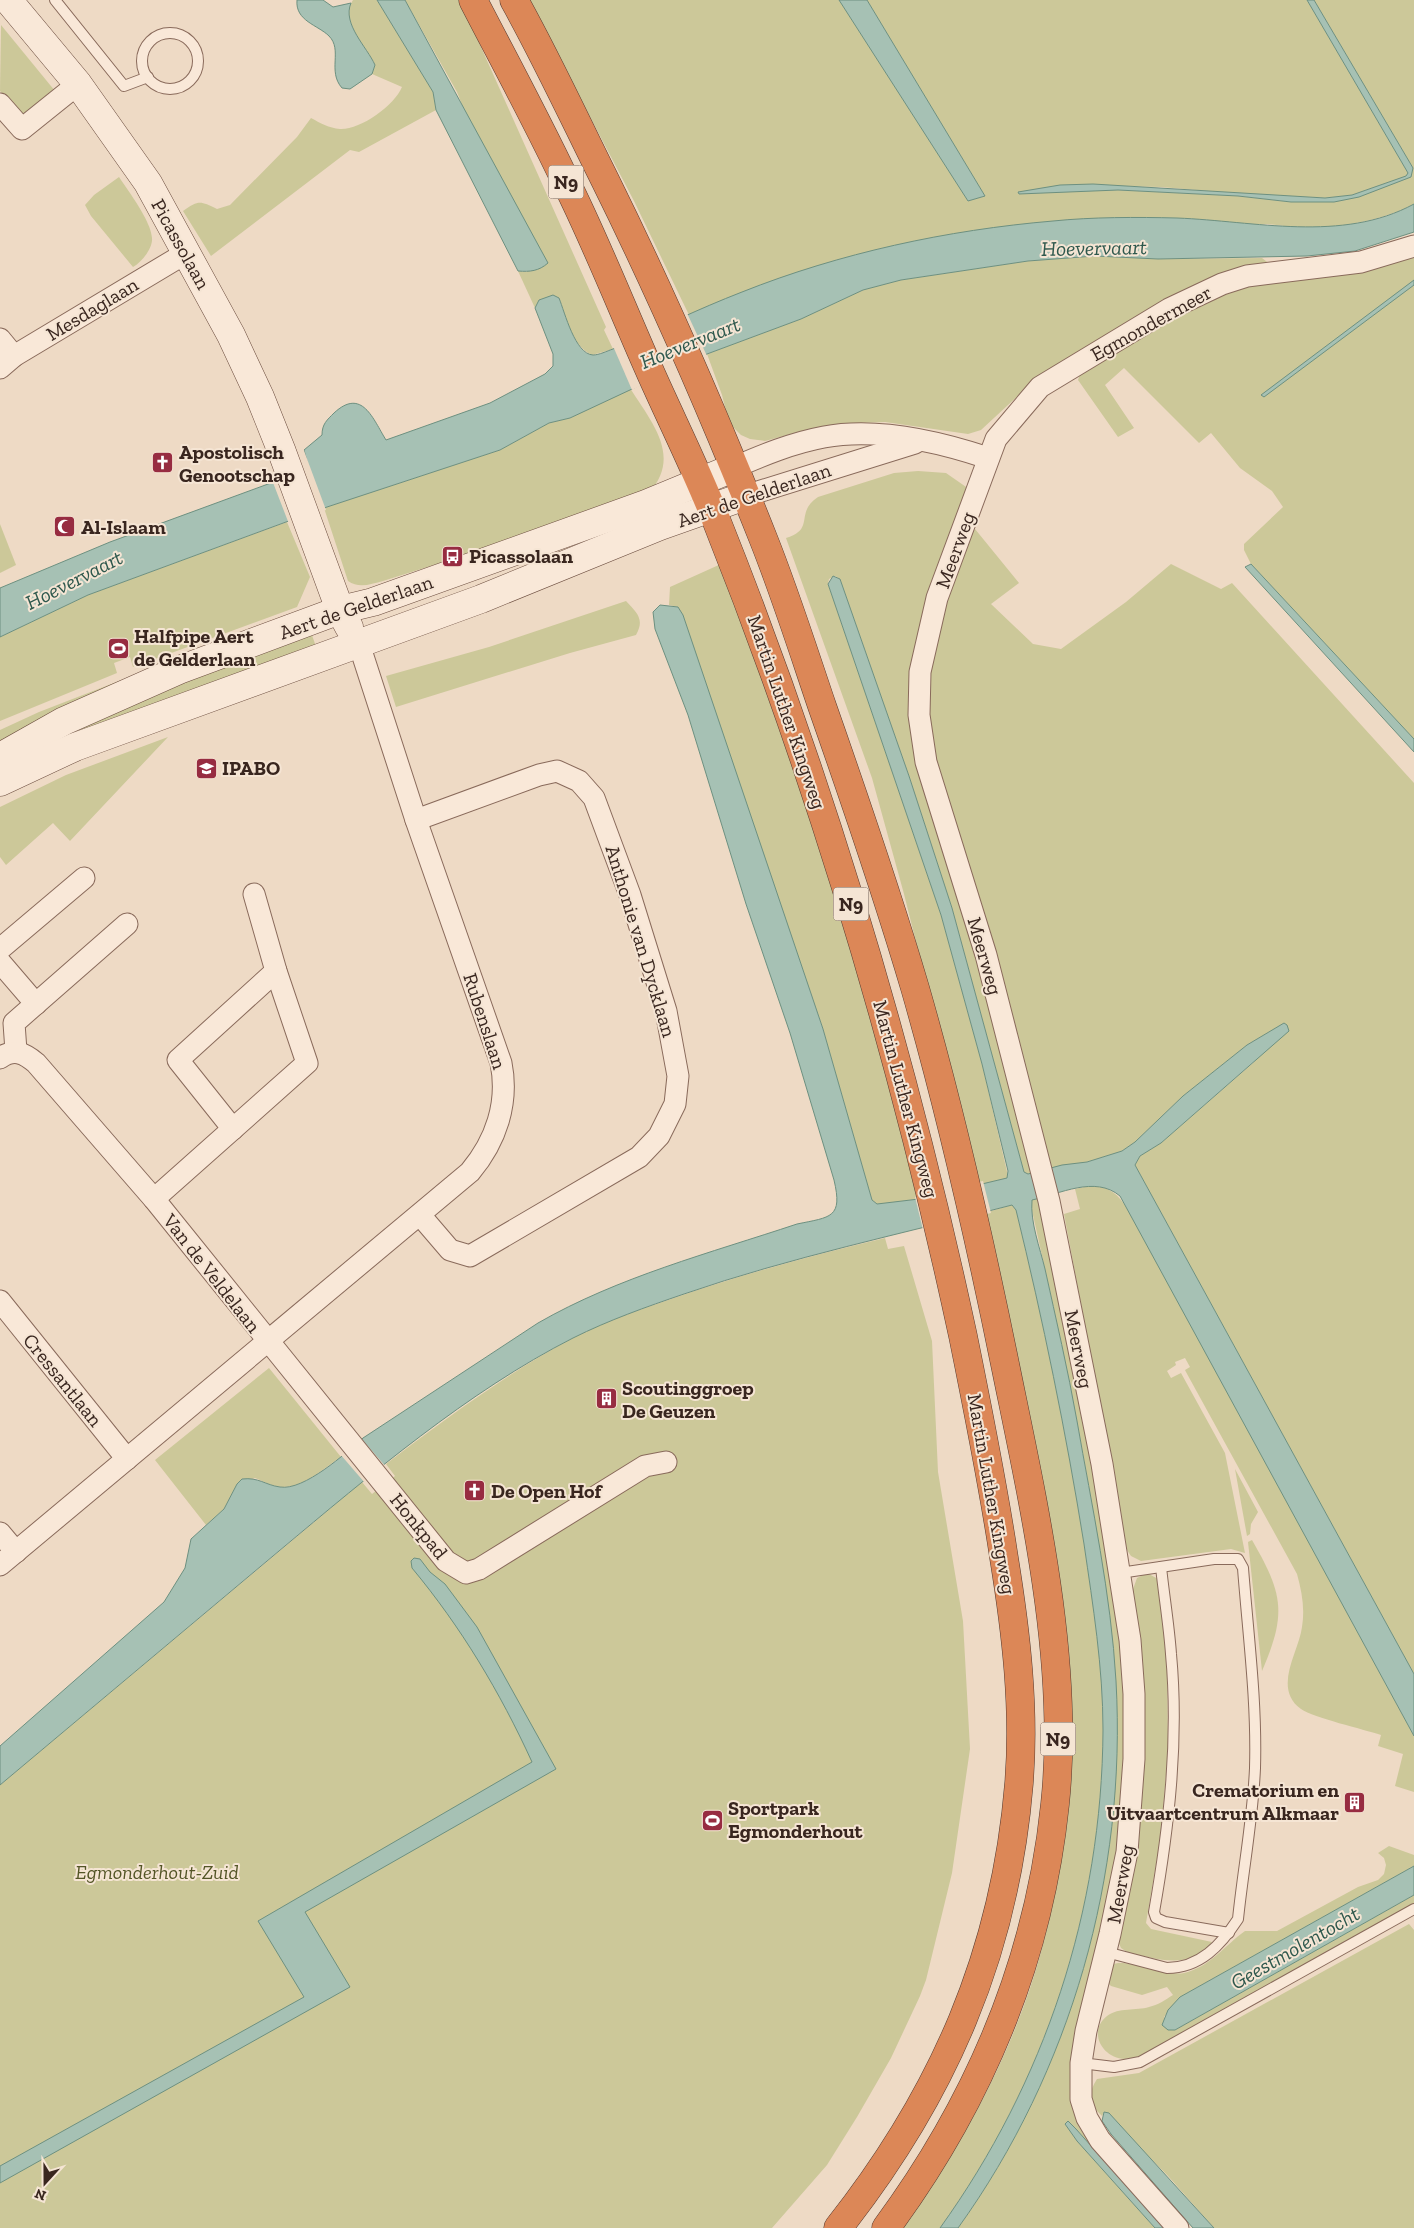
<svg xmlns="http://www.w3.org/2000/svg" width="1414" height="2228" font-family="'Zilla Slab',serif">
<rect width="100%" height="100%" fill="#eedac5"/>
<g fill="#ccc899">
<path d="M 353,0 L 377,0 L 433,92 L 436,110 L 359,152 L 350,150 L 211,256 L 183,211 C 199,200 200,201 217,209 L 230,205 L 297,137 L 311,118 C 320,123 329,128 340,129 C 360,130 394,106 402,87 L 372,74 L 375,65 C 367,47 339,21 353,0 Z"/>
<path d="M 405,0 L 460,0 L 606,327 L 604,330 L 613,349 L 592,355 C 571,345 567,318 559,298 L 539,300 L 535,308 L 518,271 L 527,272 L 457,92 Z"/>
<path d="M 529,0 L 839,0 L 968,201 L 985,196 L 867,0 L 1307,0 L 1408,173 L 1407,176 L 1352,195 L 1325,198 L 1266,196 L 1161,187 L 1060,185 L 1079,190 L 1118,190 L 1238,196 L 1291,202 L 1334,202 L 1411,177 L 1413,168 L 1314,0 L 1414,0 L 1414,204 C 1384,220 1339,228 1305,228 C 1293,228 1279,225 1267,224 L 882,248 L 743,292 L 689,315 L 634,201 Z"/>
<polygon points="1,25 55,91 22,116 0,91"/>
<path d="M 119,177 C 129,192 151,221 152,238 C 153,248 142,262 133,267 L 91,216 L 85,205 L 94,195 Z"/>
<polygon points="1414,252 1414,739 1251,564 1244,550 1244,544 1283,507 1272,491 1240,468 1211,433 1199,443 1124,368 1105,385 1134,428 1118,437 1078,380 1082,368 1108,351 1233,288"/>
<polygon points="1095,256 1158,259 1262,258 1275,268 1037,378 981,430 968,434 885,422 857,423 806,430 765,441 750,439 741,435 729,423 722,395 707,354 801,319 863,290 901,280 1028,261"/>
<path d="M 630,388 C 652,423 682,456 649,493 L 580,519 L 383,581 C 371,584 359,589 348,581 L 324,508 L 500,450 L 549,423 L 570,418 Z"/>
<path d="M 918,471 L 946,473 L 969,489 L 914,665 L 966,914 L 1033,1173 L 1027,1174 L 1024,1172 L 952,908 L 909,776 L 840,579 L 835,576 L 829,579 L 828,584 L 941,915 L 982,1064 L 1008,1176 L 1007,1178 L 977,1186 L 904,894 L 872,778 L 786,538 C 816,529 794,513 818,497 L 894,473 Z"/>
<polygon points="287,522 310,577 297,607 133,667 130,657 114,663 117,673 0,721 0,637 88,595"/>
<polygon points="0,524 16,565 0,573"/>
<polygon points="975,529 1019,583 991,604 1033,644 1061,649 1126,602 1171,564 1221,589 1232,583 1414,783 1414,1674 1135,1165 1140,1156 1161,1143 1253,1063 1284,1024 1247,1045 1183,1096 1135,1142 1122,1151 1087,1162 1050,1169 937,772 929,727 928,679 942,610 970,534"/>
<polygon points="721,564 827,865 885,1060 919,1199 878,1205 872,1200 823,1029 678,607 669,605 670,587"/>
<path d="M 626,601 C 637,613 645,619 636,635 L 570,653 L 396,707 L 386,676 L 489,647 Z"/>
<polygon points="309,627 318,652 0,762"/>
<polygon points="137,674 0,746 0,730 39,712"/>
<polygon points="168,737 70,841 53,823 6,865 0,857 0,807 66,775"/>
<path d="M 1089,1186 C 1110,1186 1118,1194 1129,1211 L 1414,1736 L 1414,1792 L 1395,1786 L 1403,1754 L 1378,1746 L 1381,1735 C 1363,1729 1314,1718 1301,1709 C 1272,1688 1299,1652 1302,1627 C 1305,1609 1302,1592 1297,1574 L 1186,1372 L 1185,1370 L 1190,1367 L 1185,1358 L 1175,1362 L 1176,1365 L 1167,1371 L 1171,1378 L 1181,1373 L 1225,1453 L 1245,1553 L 1231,1549 L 1141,1561 L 1131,1556 L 1127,1550 L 1064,1214 L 1080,1209 L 1075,1189 Z"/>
<path d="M 1039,1198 L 1116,1579 L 1127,1738 L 1116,1867 L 1072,2090 L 1164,2228 L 1076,2129 L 1065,2124 L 1077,2141 L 1155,2228 L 958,2228 C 1062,2084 1118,1905 1117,1727 C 1117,1670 1109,1614 1100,1557 C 1083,1439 1057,1323 1031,1206 L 1032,1200 Z"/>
<path d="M 1012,1205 L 1016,1210 C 1043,1320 1066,1432 1084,1544 C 1093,1605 1103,1667 1103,1729 C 1102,1909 1045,2082 940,2228 L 901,2228 C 963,2146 1014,2051 1041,1952 C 1055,1902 1063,1850 1068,1798 L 984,1213 Z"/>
<path d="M 885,1238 L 888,1249 L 904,1246 L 932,1341 L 938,1472 L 963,1621 L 970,1749 L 952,1873 L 926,1980 L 920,1996 L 891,2058 L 857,2117 L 827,2165 L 772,2228 L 0,2228 L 0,1785 L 362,1482 L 372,1494 L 395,1476 L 386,1464 C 445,1419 506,1374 571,1339 C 604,1321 639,1310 674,1298 C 743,1274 814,1255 885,1238 Z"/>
<path d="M 269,1368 L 341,1457 C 324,1468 303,1488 282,1487 C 273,1487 263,1481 255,1478 L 237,1484 L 224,1509 L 206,1525 L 155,1460 Z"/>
<polygon points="1235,1469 1258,1512 1251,1524 1250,1534 1247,1536"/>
<path d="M 1252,1540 C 1283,1594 1287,1613 1262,1671 L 1248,1542 Z"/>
<path d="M 1147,1573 L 1158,1579 L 1167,1664 L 1168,1750 L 1161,1835 L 1146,1923 L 1151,1929 L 1212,1942 C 1192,1971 1155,1959 1127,1952 L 1121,1948 L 1118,1941 L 1132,1592 L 1137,1578 Z"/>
<path d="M 1389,1846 L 1414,1855 L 1414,1866 L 1180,1997 L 1164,2017 L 1175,2030 L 1414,1895 L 1414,1904 L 1154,2050 C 1145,2054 1135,2059 1125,2059 C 1101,2058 1088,2031 1107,2016 C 1119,2007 1136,2011 1149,2007 C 1158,2005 1165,2000 1173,1995 L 1167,1987 L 1142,1995 L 1111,1986 L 1108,1983 L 1112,1965 C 1125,1957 1164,1977 1184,1973 C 1210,1967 1225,1945 1245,1931 L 1277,1931 L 1358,1887 L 1378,1880 L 1384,1874 L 1386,1865 L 1384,1858 L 1378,1853 Z"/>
<path d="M 1409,1924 L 1414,1930 L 1414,2228 L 1214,2228 L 1168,2176 L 1104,2112 L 1102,2116 C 1089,2104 1087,2095 1097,2079 L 1139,2073 Z"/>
</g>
<g fill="#a6c1b4" stroke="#6d9080">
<path d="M 297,0 L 323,0 L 333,7 L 351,3 C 342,24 367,47 375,65 L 372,74 L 350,89 L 342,88 C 327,71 343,50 329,36 C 318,25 295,21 297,0 Z"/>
<path d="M 377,0 L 405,0 L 548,263 C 539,271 530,272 518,271 L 436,110 L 433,92 Z"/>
<polygon points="839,0 867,0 985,196 968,201"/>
<polygon points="1307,0 1314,0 1413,168 1411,177 1359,197 1334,202 1291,202 1238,196 1118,190 1019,194 1018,192 1060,185 1093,184 1325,198 1352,195 1406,176 1408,173"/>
<path d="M 1414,204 L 1414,232 L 1355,251 L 1307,256 L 1158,259 L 1095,256 L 1028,261 L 901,280 L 863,290 L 801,319 L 707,354 L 570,418 L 549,423 L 500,450 L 324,508 L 88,595 L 0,637 L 0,588 L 110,542 L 309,469 L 304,450 L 322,435 C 322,424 327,420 334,413 C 362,387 373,419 386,440 L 490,403 L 545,374 L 553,366 L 553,354 L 535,308 L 539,300 L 553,295 L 559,298 C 565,313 575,354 593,355 C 599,355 607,351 613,349 C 655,330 698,309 742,292 C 840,253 947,230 1053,221 C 1092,217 1137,217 1177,218 C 1255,221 1342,243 1414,204 Z"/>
<polygon points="1414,280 1414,285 1264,397 1261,395"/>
<polygon points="1251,564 1414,739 1414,752 1245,567"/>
<path d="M 833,576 L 840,579 L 909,776 L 952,908 L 1024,1172 L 1028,1174 L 1062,1165 L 1087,1162 L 1122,1151 L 1135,1142 L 1183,1096 L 1247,1045 L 1284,1023 L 1287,1025 L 1289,1031 L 1161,1143 L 1140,1156 L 1135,1165 L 1414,1674 L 1414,1736 L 1120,1196 C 1095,1175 1060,1194 1032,1200 C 1030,1222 1040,1248 1045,1269 C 1056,1319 1068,1370 1077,1421 C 1092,1507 1111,1594 1116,1681 C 1127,1875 1071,2071 958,2228 L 940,2228 C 1045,2082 1102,1910 1103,1730 C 1103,1667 1093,1606 1084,1544 C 1066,1432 1043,1320 1016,1210 L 1012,1205 C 902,1234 791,1257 684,1294 C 646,1307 609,1320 573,1338 C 467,1392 370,1475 279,1551 C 186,1629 93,1707 0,1785 L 0,1746 L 164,1602 L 185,1568 L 191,1539 L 224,1509 L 237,1484 L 242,1479 C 259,1477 265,1485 280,1487 C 304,1491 346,1453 363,1438 L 538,1323 C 618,1277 710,1253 797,1224 C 831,1217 843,1218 834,1180 L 790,1033 L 746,904 L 688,715 L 655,629 L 653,612 L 660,605 L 678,607 L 683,615 L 823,1029 L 872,1200 L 877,1204 L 919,1199 L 1007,1178 L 1008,1171 L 982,1064 L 941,915 L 828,584 Z"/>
<path d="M 414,1558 L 420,1559 L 430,1572 L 445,1584 L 477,1627 L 556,1769 L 305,1912 L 350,1987 L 0,2183 L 0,2166 L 304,1997 L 258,1921 L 532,1762 C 500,1692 461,1627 412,1568 L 411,1561 Z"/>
<polygon points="1414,1866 1414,1895 1175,2030 1168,2030 1162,2025 1168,2010 1180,1997"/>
<polygon points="1104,2112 1109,2113 1214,2228 1193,2228 1111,2134 1102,2121"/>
<polygon points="1068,2121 1076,2129 1164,2228 1155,2228 1077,2141 1065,2124"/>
</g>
<g fill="#eedac5">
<polygon points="687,313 707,356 632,390 613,346"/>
<polygon points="303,448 326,510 289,524 272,480 307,467 301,451"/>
<polygon points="983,1181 991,1213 923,1230 915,1197"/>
<polygon points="360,1437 386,1467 365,1483 340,1454"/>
</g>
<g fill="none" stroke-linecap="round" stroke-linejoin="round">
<defs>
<g id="lane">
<polyline points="55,0 124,86 148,77"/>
<circle cx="170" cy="61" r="28"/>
<path d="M 1161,1567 C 1164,1596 1169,1625 1171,1654 C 1179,1740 1169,1827 1154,1912 L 1156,1918 L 1165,1922 L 1229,1933"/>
<path d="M 1106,1952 L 1167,1968 C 1200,1968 1221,1945 1238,1919 C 1243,1870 1253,1818 1255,1768 C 1257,1701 1248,1634 1243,1568 L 1238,1559 L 1214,1559 L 1120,1573"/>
<polyline points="1081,2063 1114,2067 1140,2062 1414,1909"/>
</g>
<g id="street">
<polyline points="0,104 22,129 78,84"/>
<polyline points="0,339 14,356"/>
<polyline points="0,368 14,356 186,253"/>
<path d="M 733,468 C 763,455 792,443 824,437 C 877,427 937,441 988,458"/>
<polyline points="745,496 915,443"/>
<polyline points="416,820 539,775 557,771 579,781 594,798 630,895 666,1011 678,1076 675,1104 659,1136 639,1157 470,1256 450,1250 420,1215"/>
<polyline points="0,949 84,878"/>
<polyline points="0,962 36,1004"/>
<polyline points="16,1051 14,1023 127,924"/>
<path d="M 0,1058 C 14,1048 24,1053 36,1063 L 154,1199 L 446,1561 L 466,1573 L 479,1569 L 645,1466 L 666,1462"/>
<polyline points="233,1129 178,1060 276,971"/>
<polyline points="154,1199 307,1063 276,971 254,894"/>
<polyline points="0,1301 127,1459"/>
<polyline points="0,1533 16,1552"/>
<path d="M 0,1565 L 470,1172 C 496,1141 509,1103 501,1063 L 416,820 L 359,644"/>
<polyline points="1178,2228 1100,2140 1087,2118 1081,2099 1081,2063 1086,2031 1110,1934 1127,1852 1134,1759 1134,1694 1130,1640 1102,1464 1049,1201 986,955 926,762 919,715 920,672 937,598 996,439 1040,387 1169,309 1222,284 1247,276 1361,262 1414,246"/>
</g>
<g id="secondary">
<polyline points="8,0 78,84 148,183 231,335 260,397 282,452 340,610 349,627"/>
<polyline points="0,757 64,721 179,670 340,610 373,602 646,504 733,468"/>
<polyline points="0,782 75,747 481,599 660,526 745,496"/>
</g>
<g id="highway">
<path d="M 473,0 C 504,60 536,119 565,180 C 597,244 623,311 652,376 C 673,423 696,469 715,517 C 821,782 903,1057 963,1336 C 978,1410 993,1484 1004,1558 C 1016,1632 1025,1708 1019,1783 C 1005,1954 943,2095 838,2228"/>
<path d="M 514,0 C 547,59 575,120 605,180 C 663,297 715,417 763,538 C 785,593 803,650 822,706 C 855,800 887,893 915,988 C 951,1113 980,1241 1006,1369 C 1034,1506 1070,1663 1055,1804 C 1039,1960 979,2102 886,2228"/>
</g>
</defs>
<use href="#lane" stroke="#896a5b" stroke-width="12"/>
<use href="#street" stroke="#896a5b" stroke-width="23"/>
<use href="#secondary" stroke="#6b4c3e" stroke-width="29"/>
<use href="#highway" stroke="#573a2f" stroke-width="29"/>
<use href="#lane" stroke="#f9e8d8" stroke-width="10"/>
<use href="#street" stroke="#f9e8d8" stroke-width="21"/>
<use href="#secondary" stroke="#f9e8d8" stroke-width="28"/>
<use href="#highway" stroke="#dc8757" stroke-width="28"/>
</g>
<defs>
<symbol id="church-square" viewBox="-11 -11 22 22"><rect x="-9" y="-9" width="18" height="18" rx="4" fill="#972c41" stroke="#f5e5d4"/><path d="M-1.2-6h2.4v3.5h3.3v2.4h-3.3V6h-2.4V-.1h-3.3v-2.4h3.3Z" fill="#fff"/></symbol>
<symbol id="mosque-square" viewBox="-11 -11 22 22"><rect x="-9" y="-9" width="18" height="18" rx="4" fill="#972c41" stroke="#f5e5d4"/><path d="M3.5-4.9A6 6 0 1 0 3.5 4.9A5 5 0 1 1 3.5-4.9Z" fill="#fff"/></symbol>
<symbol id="bus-square" viewBox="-11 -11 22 22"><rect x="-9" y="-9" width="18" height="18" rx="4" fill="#972c41" stroke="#f5e5d4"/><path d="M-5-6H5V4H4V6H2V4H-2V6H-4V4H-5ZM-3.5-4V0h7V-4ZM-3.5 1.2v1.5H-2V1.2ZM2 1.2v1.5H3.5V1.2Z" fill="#fff"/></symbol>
<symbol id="stadium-square" viewBox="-11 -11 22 22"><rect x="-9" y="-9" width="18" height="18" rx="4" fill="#972c41" stroke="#f5e5d4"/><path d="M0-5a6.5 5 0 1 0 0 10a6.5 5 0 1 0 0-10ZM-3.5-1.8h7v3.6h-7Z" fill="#fff"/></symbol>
<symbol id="university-square" viewBox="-11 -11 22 22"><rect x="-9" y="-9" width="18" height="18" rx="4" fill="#972c41" stroke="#f5e5d4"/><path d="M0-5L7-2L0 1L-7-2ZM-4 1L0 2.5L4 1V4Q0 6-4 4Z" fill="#fff"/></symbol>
<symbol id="building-square" viewBox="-11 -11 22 22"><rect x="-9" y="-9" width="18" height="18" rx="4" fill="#972c41" stroke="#f5e5d4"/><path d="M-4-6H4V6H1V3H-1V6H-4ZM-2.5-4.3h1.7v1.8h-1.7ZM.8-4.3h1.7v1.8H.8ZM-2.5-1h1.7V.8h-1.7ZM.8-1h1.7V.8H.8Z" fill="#fff"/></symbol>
</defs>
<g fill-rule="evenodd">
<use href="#church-square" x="150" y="450" width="25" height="25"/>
<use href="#mosque-square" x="52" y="514" width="25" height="25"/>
<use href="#bus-square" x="440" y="544" width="25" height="25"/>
<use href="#stadium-square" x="106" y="636" width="25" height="25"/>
<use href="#university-square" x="194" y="756" width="25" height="25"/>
<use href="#building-square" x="594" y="1386" width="25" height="25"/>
<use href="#church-square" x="462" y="1478" width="25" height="25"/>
<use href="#building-square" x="1342" y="1790" width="25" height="25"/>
<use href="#stadium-square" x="700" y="1808" width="25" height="25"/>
</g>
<g text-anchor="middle" stroke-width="4" stroke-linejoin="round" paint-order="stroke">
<g fill="#f5e5d4" stroke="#715f55" stroke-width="1">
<rect x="548.5" y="165.5" width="35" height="33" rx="4"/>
<rect x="833.5" y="887.5" width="35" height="33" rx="4"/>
<rect x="1040.5" y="1722.5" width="35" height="33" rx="4"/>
</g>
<g font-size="19" font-weight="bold" fill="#39261f">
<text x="566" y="189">N9</text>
<text x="851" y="911">N9</text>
<text x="1058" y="1746">N9</text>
</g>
<g font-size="20" fill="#39261f" stroke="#f5e5d4">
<text transform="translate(181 244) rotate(61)" y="7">Picassolaan</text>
<text transform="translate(92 309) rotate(-31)" y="7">Mesdaglaan</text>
<text transform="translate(1151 323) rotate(-29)" y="7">Egmondermeer</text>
<text transform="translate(754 495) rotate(-19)" y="7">Aert de Gelderlaan</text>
<text transform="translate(955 550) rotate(-70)" y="7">Meerweg</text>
<text transform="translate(356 607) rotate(-19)" y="7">Aert de Gelderlaan</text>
<text transform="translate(787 712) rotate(71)" y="7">Martin Luther Kingweg</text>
<text transform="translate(641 941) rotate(73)" y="7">Anthonie van Dycklaan</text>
<text transform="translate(985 956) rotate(74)" y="7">Meerweg</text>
<text transform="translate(485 1021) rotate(72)" y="7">Rubenslaan</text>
<text transform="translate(906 1099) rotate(75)" y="7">Martin Luther Kingweg</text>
<text transform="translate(212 1273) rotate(52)" y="7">Van de Veldelaan</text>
<text transform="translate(1079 1349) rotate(79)" y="7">Meerweg</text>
<text transform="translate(63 1380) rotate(51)" y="7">Cressantlaan</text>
<text transform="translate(992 1494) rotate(80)" y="7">Martin Luther Kingweg</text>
<text transform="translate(419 1526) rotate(51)" y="7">Honkpad</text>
<text transform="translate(1120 1884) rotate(-80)" y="7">Meerweg</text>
</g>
<g font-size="20" font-weight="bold" fill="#39261f" stroke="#f5e5d4" text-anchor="start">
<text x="179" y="459">Apostolisch<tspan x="179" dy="23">Genootschap</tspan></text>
<text x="81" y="534">Al-Islaam</text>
<text x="469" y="563">Picassolaan</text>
<text x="134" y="643">Halfpipe Aert<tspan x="134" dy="23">de Gelderlaan</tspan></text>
<text x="222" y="775">IPABO</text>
<text x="622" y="1395">Scoutinggroep<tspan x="622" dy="23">De Geuzen</tspan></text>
<text x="491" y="1498">De Open Hof</text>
<text x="1339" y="1797" text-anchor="end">Crematorium en<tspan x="1339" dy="23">Uitvaartcentrum Alkmaar</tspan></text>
<text x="728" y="1815">Sportpark<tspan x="728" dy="23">Egmonderhout</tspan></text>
</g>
<g font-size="20" font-style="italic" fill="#535526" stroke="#f5e5d4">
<text x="157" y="1879">Egmonderhout-Zuid</text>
</g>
<g font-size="21" font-style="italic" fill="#2e584d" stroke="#f5e5d4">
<text transform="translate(1094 248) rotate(-1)" y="7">Hoevervaart</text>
<text transform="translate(690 343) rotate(-22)" y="7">Hoevervaart</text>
<text transform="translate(74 580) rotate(-27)" y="7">Hoevervaart</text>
<text transform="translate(1295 1948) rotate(-30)" y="7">Geestmolentocht</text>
</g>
</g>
<g transform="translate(45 2183) rotate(201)" stroke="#f5e5d4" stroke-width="4" paint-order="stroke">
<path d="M0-4L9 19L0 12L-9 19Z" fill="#39261f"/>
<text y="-8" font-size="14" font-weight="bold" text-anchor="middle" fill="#39261f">N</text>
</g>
</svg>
